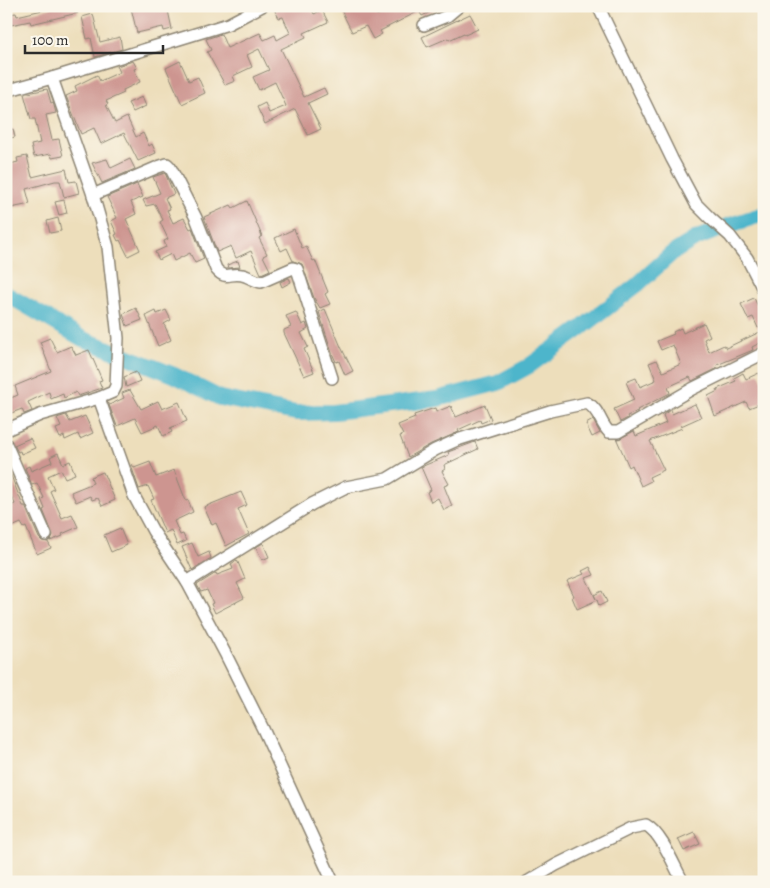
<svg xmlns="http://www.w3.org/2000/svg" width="770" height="888" font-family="Alegreya,serif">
<rect width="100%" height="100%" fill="#fbf7ec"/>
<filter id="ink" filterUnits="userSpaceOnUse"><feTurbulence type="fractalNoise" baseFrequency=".02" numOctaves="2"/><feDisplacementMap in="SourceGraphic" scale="10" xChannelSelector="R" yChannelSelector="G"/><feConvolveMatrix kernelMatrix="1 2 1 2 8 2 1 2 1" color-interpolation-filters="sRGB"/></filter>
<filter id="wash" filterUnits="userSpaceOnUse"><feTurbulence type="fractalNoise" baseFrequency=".0096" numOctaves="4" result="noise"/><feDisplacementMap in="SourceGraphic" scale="20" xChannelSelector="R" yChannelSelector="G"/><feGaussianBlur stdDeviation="1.12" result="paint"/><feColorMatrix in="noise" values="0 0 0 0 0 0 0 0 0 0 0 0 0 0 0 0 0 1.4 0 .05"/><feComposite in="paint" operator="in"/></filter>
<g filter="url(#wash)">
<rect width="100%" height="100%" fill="#eddebb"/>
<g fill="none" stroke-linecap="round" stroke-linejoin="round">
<polyline stroke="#4db5cb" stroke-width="16" points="6,294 83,339 174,375 220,398 296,413 334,412 437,399 498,383 529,366 580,329 637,285 671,254 695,239 736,223 764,214"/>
</g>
<g id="blocks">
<g fill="#cd9590">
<polygon points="50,6 77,6 78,13 31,24 30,21 11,25 9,14 16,13 17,16 51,8"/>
<polygon points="137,6 167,6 172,29 164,31 163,27 137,33 131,8"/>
<polygon points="279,6 310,6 314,14 322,10 328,22 304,33 306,37 281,49 304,97 324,88 327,94 308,103 321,129 308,135 295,109 265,124 257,107 265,103 269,113 286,106 275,82 259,90 253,77 269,70 259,49 247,55 252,67 233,76 235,81 225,85 207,52 211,50 206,39 221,34 227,48 260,33 264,40 275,35 277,40 290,33 283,17 279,18 274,9"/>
<polygon points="339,6 373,6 377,15 395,6 443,6 422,16 419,11 380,31 382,34 373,39 366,26 352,32"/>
<polygon points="93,14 100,42 120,37 122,49 95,57 91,38 87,39 82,17"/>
<polygon points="470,14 478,29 465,35 464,33 449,40 448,38 427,47 422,37"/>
<polygon points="133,61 137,68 134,69 140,82 123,90 124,93 106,101 108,104 106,105 115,123 127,117 136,137 143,133 149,146 152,144 156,153 138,161 124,133 101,144 94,128 81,134 66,96 77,91 75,86 97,75 100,81 120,72 117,66"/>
<polygon points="180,61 189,81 198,77 205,93 182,104 166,68"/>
<polygon points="47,89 51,103 53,102 56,113 46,115 52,140 59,139 63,156 52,158 51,154 34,157 31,145 40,143 35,119 31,119 24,94"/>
<polygon points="142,97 146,106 133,112 128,103"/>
<polygon points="13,129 15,137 6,139 6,131"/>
<polygon points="27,156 32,177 66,169 69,182 76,181 79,193 64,197 60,181 55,181 26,189 30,204 11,208 6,192 6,165 18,162 17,158"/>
<polygon points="107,159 111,168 130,159 135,169 102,183 92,163"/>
<polygon points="165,173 174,194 165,198 170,209 167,210 173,223 184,218 190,229 192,228 204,259 195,263 190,253 174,261 171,254 159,260 155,252 166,247 164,241 168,239 160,222 163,220 155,204 146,206 143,200 160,193 153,177"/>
<polygon points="137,184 143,197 131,202 136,214 126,219 140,250 128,256 120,240 118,241 115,235 117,234 111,221 117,218 107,197"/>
<polygon points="64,200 67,213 59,215 55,202"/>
<polygon points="247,201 262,236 259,238 267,254 263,256 270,270 261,274 251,251 236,258 231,246 217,252 204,217 231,205 233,208"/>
<polygon points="58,218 61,231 50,233 47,221"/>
<polygon points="294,229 302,248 306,246 313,261 315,260 328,292 325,294 330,304 320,308 314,298 302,264 293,261 287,248 281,251 275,238"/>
<polygon points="238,261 240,267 228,268 227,265"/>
<polygon points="289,278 291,282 282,287 280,282"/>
<polygon points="754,298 764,319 764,325 758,328 753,317 748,319 741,304"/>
<polygon points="136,308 142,320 127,326 123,314"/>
<polygon points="325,309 341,347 353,371 345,375 339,361 336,362 332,353 319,312"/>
<polygon points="166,310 171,320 164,324 171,340 158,346 146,316 156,311 157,314"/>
<polygon points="296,312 302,325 306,323 308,329 301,333 308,347 304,349 314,372 304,376 284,333 284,330 291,327 286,316"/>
<polygon points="704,323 710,336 704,339 709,352 724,345 726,348 762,331 764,341 752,347 753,350 717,365 718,368 692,381 690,377 668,387 670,393 637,410 638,411 627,416 628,418 620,422 614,409 634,400 626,382 636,378 640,387 656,380 649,363 657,360 663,372 681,364 673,345 661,350 657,341 674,334 673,332 681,328 683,333"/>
<polygon points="50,338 57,352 71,346 76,355 89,350 102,380 99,381 102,388 78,396 76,392 64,398 63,394 51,399 49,392 28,402 32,411 24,414 22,409 6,415 6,400 18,395 15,386 51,371 40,342"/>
<polygon points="136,372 140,381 126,387 124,377"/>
<polygon points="743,373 746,379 759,373 764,384 764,402 749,408 746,402 715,416 708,396 718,391 717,389 736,381 734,378"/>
<polygon points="130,390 141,409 158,401 162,409 179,402 187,421 170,428 172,432 163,436 158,425 142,432 135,418 117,426 109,405 124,398 122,393"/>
<polygon points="695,404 701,417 681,426 682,428 650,441 664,470 649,477 651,481 641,486 632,465 629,467 617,440 634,431 636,436 666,423 663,415 670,410 672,414"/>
<polygon points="485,405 491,419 481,423 480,420 458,430 459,432 431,444 408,457 400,436 403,435 398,425 415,418 414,415 435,408 436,412 451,406 456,417"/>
<polygon points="66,415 70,422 85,416 93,433 80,439 78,434 65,440 64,436 60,438 56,429 61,427 57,418"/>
<polygon points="593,420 600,433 592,437 586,424"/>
<polygon points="30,438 35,448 21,454 20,451 18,452 14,445"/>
<polygon points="475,442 478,449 444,465 445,469 442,471 449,484 444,486 452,506 444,510 438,498 431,502 427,492 431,490 421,467 449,455 448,452"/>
<polygon points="58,453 63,464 70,461 75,474 65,478 61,470 48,476 54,489 50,491 62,518 72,514 78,527 62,534 63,536 50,541 53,535 43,510 45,509 41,499 44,498 37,483 32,485 25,468 29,466 31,471 52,462 50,457"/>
<polygon points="150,462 156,477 174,470 186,501 188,500 193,512 174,521 180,535 183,534 186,541 177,545 171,530 165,533 151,500 154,499 148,486 139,489 131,465 132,464 134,468"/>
<polygon points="6,463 23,506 25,506 39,538 42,541 48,542 51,548 37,554 26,527 24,528 21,523 12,527 6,515 6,508 15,504 6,485"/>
<polygon points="103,472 115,500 102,506 98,498 92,500 90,496 76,502 71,492 93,483 91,477"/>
<polygon points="241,492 247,505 238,509 249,534 226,546 216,523 212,525 204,507"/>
<polygon points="120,528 127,545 111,552 104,535"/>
<polygon points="192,543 198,557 209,552 211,558 192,570 182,547"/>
<polygon points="263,543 269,557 262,560 256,547"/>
<polygon points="237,560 245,579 237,583 244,598 215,613 211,604 213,603 207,590 201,592 197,585 216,573 217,575 233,569 231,564"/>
<polygon points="590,567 594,575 586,578 596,599 594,595 602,591 607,602 599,606 597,600 577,609 572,597 574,596 567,581 584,574 582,571"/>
<polygon points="694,832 700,844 684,851 678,839"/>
</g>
</g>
</g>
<g filter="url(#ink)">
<use href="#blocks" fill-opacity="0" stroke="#8c8473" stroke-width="1"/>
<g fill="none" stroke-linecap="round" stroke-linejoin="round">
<defs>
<g id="minor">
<polyline points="262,6 228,24 52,78 93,195 108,247 118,338 116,386 113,392 99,398 134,496 153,531 187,582 226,655 263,729 333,882"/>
<polyline points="598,6 672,159 696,204 710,218 730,236 747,258 764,291"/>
<polyline points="424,25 447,16 459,6"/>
<polyline points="6,91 52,78"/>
<path d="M 93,195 L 158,167 L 167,164 L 170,167 L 196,218 L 216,269 C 226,281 230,272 242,275 C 248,276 254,281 261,282 L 293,268 L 297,269 L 332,378"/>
<polyline points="6,430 40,415 99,398"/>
<polyline points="6,444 46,535"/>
<path d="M 187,582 L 312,504 L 346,487 L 387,479 L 435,450 L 457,440 L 550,411 L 587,403 C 599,409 600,423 609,432 L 618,432 L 692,389 L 764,353"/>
<path d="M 527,882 L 556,865 L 631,828 L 646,825 C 662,834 674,866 683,882"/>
</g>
</defs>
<use href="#minor" stroke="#8c8473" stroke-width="14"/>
<use href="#minor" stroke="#fff" stroke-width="11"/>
</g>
</g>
<rect width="770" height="888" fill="none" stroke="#fbf7ec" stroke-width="25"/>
<path d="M25 45v8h138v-8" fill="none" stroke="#2b2b2b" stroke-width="2.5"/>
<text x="32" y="45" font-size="15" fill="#2b2b2b" stroke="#fbf7ec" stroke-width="4" paint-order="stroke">100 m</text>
</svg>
